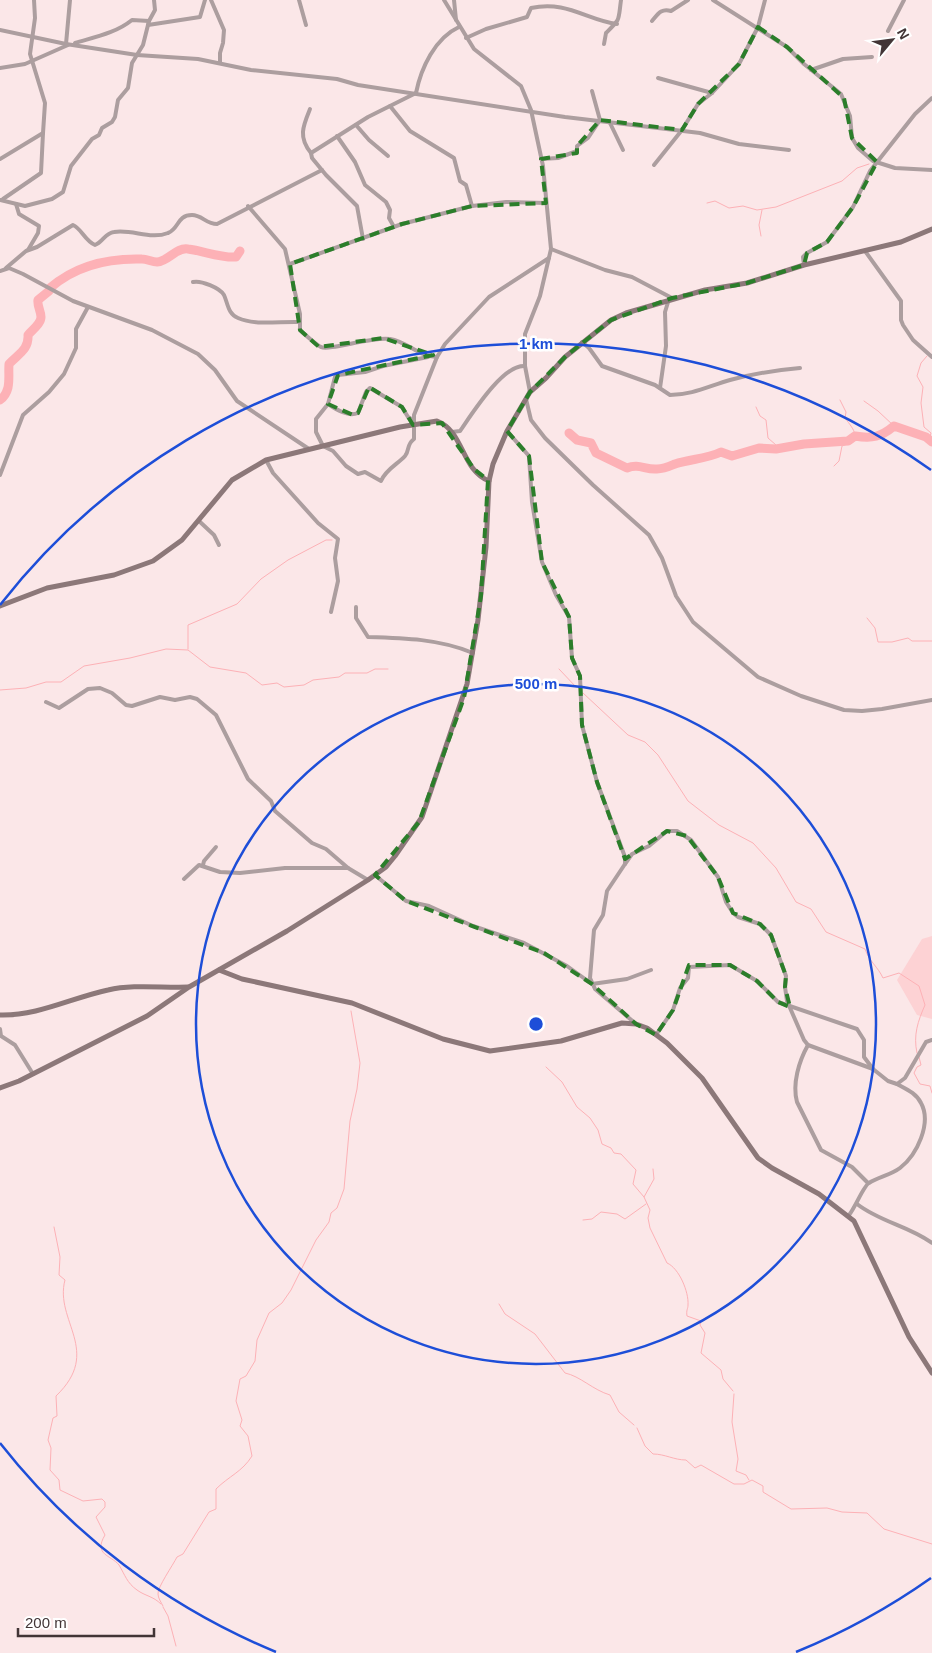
<svg xmlns="http://www.w3.org/2000/svg" width="932" height="1653" font-family="Helvetica,sans-serif">
<rect width="100%" height="100%" fill="#fbe7e8"/>
<polygon fill="#fdd2d4" points="932,936 932,1019 917,1015 897,980 922,939"/>
<g fill="none" stroke-linecap="round" stroke-linejoin="round">
<g stroke="#fdb1b6" stroke-width="1">
<polyline points="707,203 715,201 729,208 743,206 757,210 776,207 842,181 857,168 869,164"/>
<polyline points="761,236 759,225 762,210"/>
<polyline points="864,401 878,411 894,426"/>
<polyline points="756,407 760,416 766,420 768,438 776,445 776,449"/>
<polyline points="926,437 930,437 931,433 924,427 921,403 923,387 917,376 921,363 927,356"/>
<path d="M 834,466 L 839,461 L 842,446 C 862,439 855,431 845,418 L 846,412 L 840,400"/>
<polyline points="867,618 875,628 878,642 892,642 908,638 912,641 932,641"/>
<polyline points="188,649 188,625 237,604 261,579 288,560 326,540 332,540"/>
<polyline points="559,669 576,687"/>
<polyline points="0,690 26,688 46,682 61,682 84,666 130,658 166,649 188,650 210,667 246,673 262,685 277,683 284,687 304,685 313,680 339,677 345,673 367,673 375,669 388,669"/>
<path d="M 583,693 L 628,735 L 645,742 L 658,755 L 688,801 L 719,825 L 753,843 L 776,868 L 796,902 L 811,909 L 826,932 L 865,949 C 869,961 878,967 883,978 L 899,973 L 919,986 L 925,1005 C 918,1021 913,1035 917,1053"/>
<polyline points="919,1057 921,1065 917,1067 914,1073 920,1084 930,1086 932,1093"/>
<polyline points="546,1067 562,1082 577,1107 590,1118 598,1130 602,1144 611,1148 614,1153 621,1154 636,1170 633,1184 644,1197"/>
<path d="M 653,1169 L 654,1179 L 644,1197 L 650,1210 L 648,1218 L 650,1228 L 667,1263 C 679,1268 689,1292 688,1305 C 688,1309 686,1310 687,1316 L 701,1321 L 700,1325 L 705,1333 L 701,1353 L 721,1370 L 723,1379 L 733,1391"/>
<polyline points="583,1220 592,1219 601,1212 617,1214 625,1219 646,1204"/>
<path d="M 54,1227 L 60,1257 L 59,1275 L 65,1280 C 54,1321 103,1351 56,1396 L 57,1416 L 53,1418 L 48,1440 L 51,1448 L 50,1470 L 59,1480 L 60,1490 L 83,1501 L 102,1499 L 105,1502 L 105,1507 L 96,1517 L 105,1535 C 93,1555 111,1555 119,1565 C 125,1575 127,1583 137,1590 C 145,1596 153,1596 161,1604"/>
<path d="M 499,1304 L 505,1314 L 535,1334 L 565,1373 C 580,1376 593,1390 610,1395 L 619,1412 L 634,1425"/>
<polyline points="734,1394 732,1422 738,1459 736,1471 746,1475 749,1480"/>
<path d="M 637,1428 L 645,1446 L 653,1454 C 665,1454 674,1460 686,1460 L 695,1468 L 701,1465 L 734,1484 L 744,1484 L 752,1480 L 763,1486 L 763,1492 L 791,1509 L 827,1508 L 842,1512 L 867,1513 L 884,1529 L 932,1544"/>
<path d="M 163,1606 C 161,1602 158,1598 158,1594 C 157,1588 173,1565 177,1557 L 183,1554 L 209,1512 L 216,1509 L 216,1489 C 229,1476 242,1472 252,1456 L 248,1436 L 240,1426 L 242,1420 L 236,1401 L 240,1379 L 246,1376 L 255,1361 L 257,1340 L 269,1313 L 282,1303 L 291,1290 L 316,1240 L 329,1222 L 331,1213 L 337,1208 L 344,1189 L 350,1121 L 357,1089 L 360,1063 L 351,1011"/>
<polyline points="163,1607 168,1616 176,1646"/>
</g>
<g stroke="#fdb1b6" stroke-width="9">
<path d="M 50,288 C 75,266 108,258 142,259 C 147,259 152,262 157,262 C 169,261 176,247 188,249 C 204,251 220,258 236,257 L 240,251"/>
<path d="M 0,400 C 12,391 8,377 9,364 C 18,354 29,350 28,335 C 32,330 41,324 41,317 C 41,311 37,306 38,300 L 49,291"/>
<path d="M 569,433 L 577,440 L 591,443 L 596,453 L 627,468 C 639,463 645,470 657,469 C 664,469 668,467 675,464 C 690,459 706,459 721,452 L 732,456 L 759,448 L 776,449 L 804,444 L 848,441 L 855,436 C 872,439 881,437 894,426 L 926,437 L 932,442"/>
</g>
<g stroke="#ac9e9f" stroke-width="4">
<polyline points="211,0 224,30 223,43 220,53 220,63"/>
<polyline points="299,0 306,25"/>
<polyline points="444,0 474,49 521,86 531,110 543,166 551,249 540,296 525,334 525,366 530,392"/>
<polyline points="454,0 456,20"/>
<polyline points="713,0 787,47 804,64 841,94 850,116 852,138 858,148 873,161 895,168 932,170"/>
<path d="M 652,21 C 658,14 661,8 671,11 L 688,0"/>
<polyline points="148,25 200,17 205,0"/>
<polyline points="0,30 66,44 137,55 198,59 251,70 337,79 358,85 565,117 700,133 739,144 789,150"/>
<polyline points="888,31 904,0"/>
<path d="M 466,38 L 486,29 L 527,17 L 531,8 C 566,0 587,20 617,24"/>
<path d="M 75,43 C 95,37 116,33 132,20 L 149,21"/>
<polyline points="66,44 70,0"/>
<path d="M 604,44 L 606,33 C 621,18 618,22 621,0"/>
<polyline points="0,68 25,64 68,45"/>
<polyline points="811,70 843,59 872,57"/>
<polyline points="658,78 712,93"/>
<path d="M 416,93 C 421,68 435,38 459,27"/>
<polyline points="390,106 410,131 454,158 460,181 466,185 472,206"/>
<path d="M 310,109 C 303,126 298,137 311,153"/>
<polyline points="610,123 623,150"/>
<polyline points="356,125 369,140 388,156"/>
<polyline points="337,136 355,162 365,185 386,202 390,210 389,218 394,227"/>
<polyline points="0,159 43,133 45,103 30,54 35,18 34,0"/>
<polyline points="541,159 558,158 577,151 577,146 588,138 600,120 592,91"/>
<polyline points="654,165 682,130 698,104 712,93 739,64 758,27 765,0"/>
<polyline points="3,199 41,173 43,133"/>
<polyline points="0,200 25,206 52,199 63,192 71,166 92,139 99,135 102,128 112,122 115,117 118,100 128,88 132,63 143,45 149,21 155,10 154,0"/>
<polyline points="16,204 19,214 39,226 38,233 28,250"/>
<path d="M 248,206 L 285,249 L 300,314 L 300,330 C 303,333 318,346 321,347 C 329,351 373,336 390,339 C 408,342 419,357 437,357"/>
<polyline points="363,239 357,206 326,175 312,158 311,153 368,117 416,93"/>
<polyline points="551,249 605,270 632,277 672,298"/>
<polyline points="865,251 901,301 901,320 903,325 913,340 932,357"/>
<polyline points="290,264 402,224 472,206 506,202 546,203"/>
<polyline points="804,265 803,257 807,253 827,242 853,207 870,171 915,114 932,98"/>
<path d="M 6,268 L 26,251 L 37,247 L 73,225 C 81,228 85,241 95,245 C 103,242 105,233 114,232 C 133,229 150,240 168,233 C 179,229 177,215 192,215 C 202,215 206,224 217,224 L 322,170"/>
<polyline points="0,271 9,268 23,274 73,301 152,330 198,354 215,370 237,401 309,449"/>
<path d="M 193,282 C 201,280 220,288 224,295 C 228,304 228,314 238,318 C 256,326 280,321 300,322"/>
<path d="M 582,342 L 589,348 L 602,366 L 655,385 L 670,395 C 692,395 709,386 730,380 C 752,374 777,370 800,368"/>
<path d="M 428,357 L 383,366 L 365,372 L 338,375 L 335,377 L 328,404 L 316,419 L 316,432 L 323,446 L 333,451 L 346,466 L 358,474 L 365,472 L 381,481 C 386,469 398,464 405,456 C 410,450 406,445 414,439 L 414,415 L 437,357 L 445,344 L 489,297 L 549,258"/>
<polyline points="660,388 666,346 665,312 669,299"/>
<polyline points="526,399 531,420 545,438 593,485 649,535 662,558 676,596 693,622 758,677 801,696 844,710 862,711 882,709 932,700"/>
<path d="M 328,404 C 337,410 348,417 358,413 L 366,392 L 370,388 L 402,407 L 408,417 L 413,420"/>
<polyline points="507,431 529,456 532,502 542,562 556,595 569,617 572,658 580,676 582,725 597,782 625,857 625,864 607,891 603,915 594,930 590,978 595,989 636,1024"/>
<path d="M 452,432 L 460,431 C 472,414 503,364 525,366"/>
<polyline points="266,460 273,473 318,523 338,539 335,558 338,581 331,612"/>
<polyline points="0,475 23,415 49,392 64,374 76,348 76,329 88,307"/>
<polyline points="199,521 214,535 219,545"/>
<path d="M 356,607 L 356,618 L 368,637 C 404,638 440,639 473,653"/>
<polyline points="46,702 59,708 88,689 100,688 112,693 126,705 132,706 160,697 175,700 190,697 197,699 216,715 248,779 271,801 275,811 312,843 326,849 348,868"/>
<polyline points="625,864 632,854 649,846 667,831 677,831 691,840 718,877 726,902 733,913 738,917 760,924 771,935 786,976 785,987 787,1001 804,1040 808,1045 873,1069 888,1081 897,1084 905,1078 926,1042 932,1040"/>
<polyline points="203,865 204,861 216,847"/>
<polyline points="375,875 406,901 429,906 473,926 524,943 567,966 592,984 627,979 651,970"/>
<polyline points="184,879 199,865 220,872 240,873 285,868 348,868 368,880"/>
<polyline points="0,1029 1,1036 15,1045 33,1074"/>
<polyline points="656,1035 673,1010 680,988 688,978 689,967 730,965 757,981 778,1002 857,1029 864,1040 864,1057 873,1069"/>
<path d="M 808,1045 C 799,1061 792,1084 797,1102 L 821,1150 L 852,1167 L 868,1183"/>
<path d="M 857,1204 C 880,1222 909,1226 932,1243"/>
<path d="M 849,1215 C 855,1208 864,1185 869,1183 C 878,1177 891,1175 900,1168 C 917,1155 932,1123 921,1103 C 916,1093 906,1089 897,1084"/>
</g>
<g stroke="#8c7879" stroke-width="5">
<path d="M 0,606 L 47,588 L 114,575 L 153,561 L 182,540 L 232,480 L 266,460 L 400,427 L 437,421 C 464,431 461,470 489,481"/>
<polyline points="219,970 242,979 352,1003 443,1039 490,1051 561,1041 622,1023 636,1024 647,1028 667,1043 702,1078 758,1158 772,1168 819,1194 854,1221 909,1337 932,1373"/>
<path d="M 0,1015 C 38,1016 71,998 108,990 C 133,984 162,988 188,987"/>
<polyline points="0,1088 19,1081 147,1016 189,987 287,931 368,880 386,867 395,856 422,817 467,684 478,620 486,547 489,481 493,464 507,431 530,392 546,378 565,357 611,320 626,313 705,290 747,283 804,265 901,242 932,229"/>
</g>
</g>
<path fill="none" stroke="#2b7e2a" stroke-width="4" stroke-dasharray="10 6" stroke-linejoin="round" d="M 758,27 L 787,47 L 844,98 L 852,138 L 877,162 L 853,207 L 827,242 L 807,253 L 804,265 L 747,283 L 672,298 L 611,320 L 565,357 L 530,392 L 507,431 L 529,456 L 542,562 L 569,617 L 572,658 L 580,676 L 582,725 L 597,782 L 625,859 L 667,831 L 687,836 L 718,877 L 733,913 L 760,924 L 771,935 L 786,976 L 785,987 L 790,1007 L 778,1002 L 757,981 L 730,965 L 689,965 L 673,1010 L 656,1035 L 636,1024 L 592,984 L 544,953 L 406,901 L 375,875 L 419,822 L 464,698 L 481,596 L 488,480 L 474,469 L 442,423 L 413,425 L 402,407 L 369,387 L 358,413 L 353,415 L 328,404 L 338,375 L 433,355 L 383,338 L 319,347 L 300,330 L 290,264 L 402,224 L 472,206 L 546,203 L 541,159 L 577,153 L 577,146 L 600,120 L 682,130 L 698,104 L 739,64 Z"/>
<g fill="none" stroke="#1d4ed8" stroke-width="2.5">
<circle cx="536" cy="1024" r="340"/>
<path d="M931 1578A680 680 0 0 1 796 1652M276 1652A680 680 0 0 1 0 1443M0 605A680 680 0 0 1 931 470"/>
</g>
<circle cx="536" cy="1024" r="8" fill="#1d4ed8" stroke="#fff" stroke-width="2.5"/>
<g font-size="15" text-anchor="middle" font-weight="bold" fill="#1d4ed8" stroke="#fff" stroke-width="5" stroke-linejoin="round" paint-order="stroke">
<text x="536" y="349">1 km</text>
<text x="536" y="689">500 m</text>
</g>
<g transform="translate(892 40) rotate(61)" stroke="#ffffff" stroke-width="4" paint-order="stroke">
<path d="M0-4L9 19L0 12L-9 19Z" fill="#423536"/>
<text y="-8" font-size="14" font-weight="bold" text-anchor="middle" fill="#423536">N</text>
</g>
<path d="M18 1628v8h136v-8" fill="none" stroke="#423536" stroke-width="2.5"/>
<text x="25" y="1628" font-size="15" fill="#423536" stroke="#ffffff" stroke-width="4" paint-order="stroke">200 m</text>
</svg>
